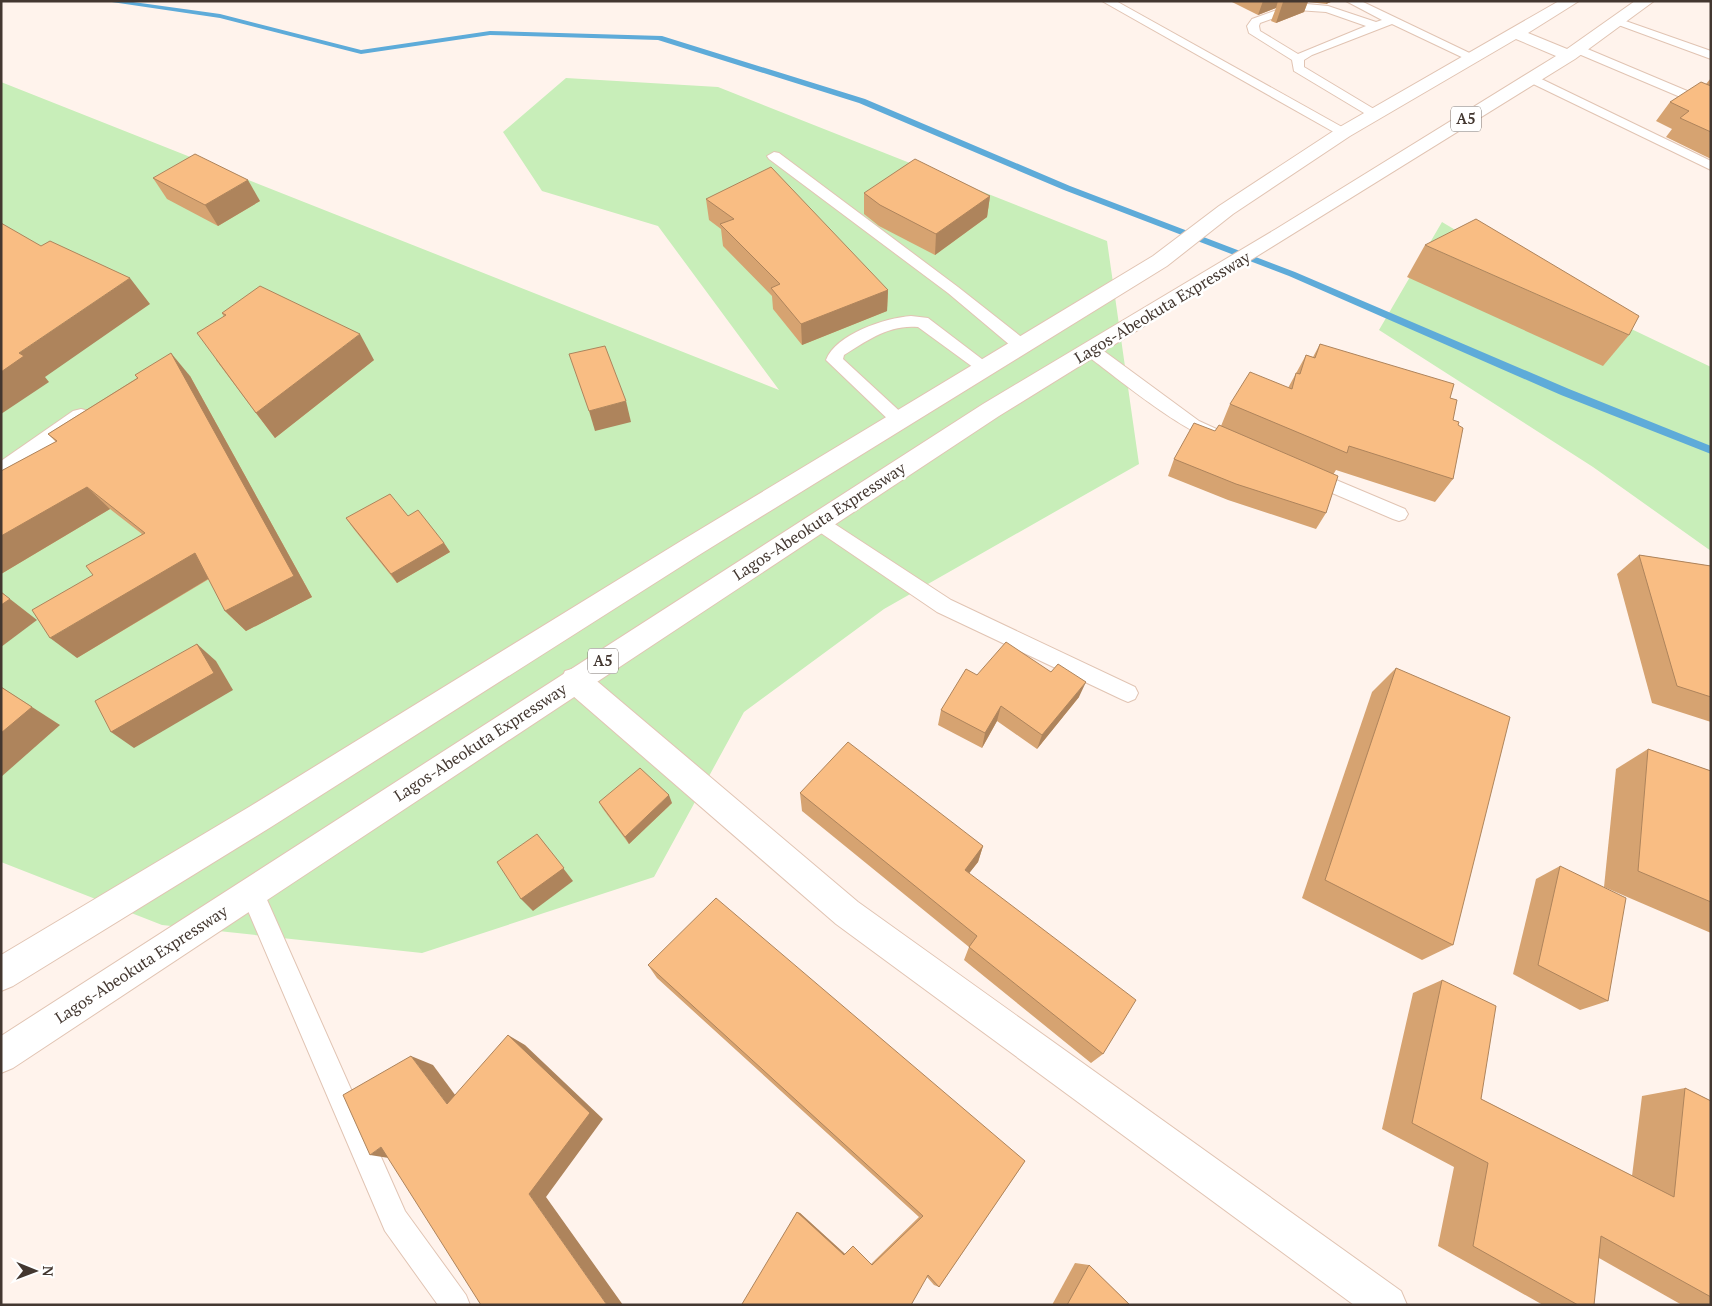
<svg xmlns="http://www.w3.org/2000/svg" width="1712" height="1306" font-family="'PT Serif',serif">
<rect width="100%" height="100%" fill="#fff3ec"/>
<g fill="#c8eeb9">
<polygon points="566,78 718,87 1107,241 1139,464 884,609 744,712 654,877 422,953 162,925 1,862 1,82 779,390 658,226 542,191 503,132"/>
<polygon points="1442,222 1581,305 1711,367 1711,551 1593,467 1379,330"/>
</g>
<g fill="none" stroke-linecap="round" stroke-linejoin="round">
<polygon fill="#5eabd9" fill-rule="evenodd" points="105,1 126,1 220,14 361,50 490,31 662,36 865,99 1070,186 1295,272 1569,389 1711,446 1711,454 1561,395 1289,276 1064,190 859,103 658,40 490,35 361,54 220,18"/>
<defs>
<g id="service">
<polygon points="1102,1 1116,1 1351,132 1344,136 1339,135"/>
<path d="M 1346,1 L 1361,1 L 1480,58 L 1478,61 L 1470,61 L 1392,24 L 1312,55 L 1304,60 L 1304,67 L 1379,112 L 1380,115 L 1379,118 L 1374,119 L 1294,71 L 1292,60 L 1249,33 L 1247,26 L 1252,19 L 1296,3 L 1328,6 L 1376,22 L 1382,20 ZM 1297,10 L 1326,12 L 1366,26 L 1298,54 L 1260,31 L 1259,26 L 1260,23 Z"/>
<polygon points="1617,18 1711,51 1711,59 1613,23 1611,21"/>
<polygon points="1578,45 1711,101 1711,110 1574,52 1572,49"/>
<polygon points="1531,74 1711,161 1711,170 1527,81 1525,78"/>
<polygon points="774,152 779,153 958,287 1029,343 1031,347 1029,351 1017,351 948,293 769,159 767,156"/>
<path d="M 911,316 L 928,318 L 995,369 L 993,373 L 981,373 L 918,327 C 890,324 866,341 844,355 L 843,359 L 906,417 L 908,421 L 906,425 L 900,427 L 894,425 L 826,360 C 836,334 885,318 911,316 Z"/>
<path d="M 1091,345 L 1097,346 L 1199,421 L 1223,432 L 1226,436 L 1223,440 C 1200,447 1108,371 1085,354 L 1083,350 L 1085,346 Z"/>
<polygon points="1310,469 1405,509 1408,514 1405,519 1399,521 1393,519 1304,481 1301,476 1304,471"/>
<polygon points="818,515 824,517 951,600 1135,687 1138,693 1135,699 1128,702 1121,699 937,612 812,527 809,522 812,517"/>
<polygon points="252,881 260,884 405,1211 466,1295 470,1305 438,1305 385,1231 240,892 244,884"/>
</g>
<g id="minor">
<polygon points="81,409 89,411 93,417 89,423 10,479 1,482 1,461 73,411"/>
<polygon points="575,668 585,671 858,902 1401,1291 1407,1305 1354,1305 836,924 565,689 561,680 565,671"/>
</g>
<polygon id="trunk" points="1559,1 1579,1 1528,33 1567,49 1635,1 1654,1 1575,59 999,416 13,1068 1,1073 1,1036 983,404 1276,229 1556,56 1516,39 1350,136 1233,214 1167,266 699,555 271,827 13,986 1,991 1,955 249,807 681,541 1153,256 1219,206 1338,128"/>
</defs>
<use href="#service" stroke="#e1c4b3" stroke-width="2"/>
<use href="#minor" stroke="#e1c4b3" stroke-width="2"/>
<use href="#trunk" stroke="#e1c4b3" stroke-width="2"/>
<use href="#service" fill="#fff" fill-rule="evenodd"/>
<use href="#minor" fill="#fff" fill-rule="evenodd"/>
<use href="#trunk" fill="#fff" fill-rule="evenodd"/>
</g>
<g fill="#d6a371">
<polygon points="1230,1 1333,1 1326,4 1308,2 1304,12 1276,23 1271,21 1276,8 1258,15"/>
<polygon points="1711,78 1711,159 1666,137 1672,129 1656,121 1670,102 1706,84"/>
<polygon points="153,178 260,201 218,226 167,199"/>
<polygon points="864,193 990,196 987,217 935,255 879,226 864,214"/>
<polygon points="706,199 888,290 887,311 802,345 773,309 772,296 723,246 721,229 709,220"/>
<polygon points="1425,245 1629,335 1603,366 1407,277"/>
<polygon points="222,313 374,360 275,438 216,360 224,317"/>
<polygon points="1320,344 1450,398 1453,420 1458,425 1453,479 1435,502 1336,470 1333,475 1326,513 1316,529 1228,500 1168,476 1174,459 1215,431 1221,426 1230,404 1288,388 1306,355 1313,357"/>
<polygon points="135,375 190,376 312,597 246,631 225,611 209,579 77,658 93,575 142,534 110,509 1,574 1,471 56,442 48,434 137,378"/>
<polygon points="408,516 444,543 450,552 397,583 353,528 346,518"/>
<polygon points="1639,555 1711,566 1711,722 1652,703 1617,574"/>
<polygon points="1396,668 1453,945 1422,960 1302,898 1372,692"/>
<polygon points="977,675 1079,697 1037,749 997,721 982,748 938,725 941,710"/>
<polygon points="1648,749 1711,771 1711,933 1604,887 1616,769"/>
<polygon points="800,793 983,846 978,862 969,873 1103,1054 1091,1063 964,960 969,947 802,811"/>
<polygon points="599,802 672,803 629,844 603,809"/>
<polygon points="1560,866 1608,1001 1580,1010 1513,974 1536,879"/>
<polygon points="648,965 1025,1161 939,1287 934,1285 927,1277 743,1305 797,1212 800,1213 845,1254 853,1246 871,1264 919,1217 657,978"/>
<polygon points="1442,980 1481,1099 1632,1176 1642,1096 1685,1088 1711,1101 1711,1305 1682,1305 1599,1258 1578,1305 1543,1305 1438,1246 1454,1167 1382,1129 1413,993"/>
<polygon points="1075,1263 1089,1265 1130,1305 1052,1305"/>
</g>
<g fill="#ae845c">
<polygon points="1263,1 1278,1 1276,8 1258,15"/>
<polygon points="1281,1 1308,1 1304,12 1276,23 1283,2"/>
<polygon points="1327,1 1333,1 1326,4"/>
<polygon points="248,180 260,201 218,226 205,205"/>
<polygon points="990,196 987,217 935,255 936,234"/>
<polygon points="130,278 150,304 45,377 49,382 1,414 1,372 19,353"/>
<polygon points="888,290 887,311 802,345 801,324"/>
<polygon points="360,334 374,360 275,438 256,413"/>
<polygon points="171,353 190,376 312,597 246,631 225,611"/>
<polygon points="626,401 631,422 595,431 589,411"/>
<polygon points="87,487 110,509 1,574 1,536"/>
<polygon points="444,543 450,552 397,583 391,574"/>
<polygon points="195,553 216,574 77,658 50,638"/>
<polygon points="1,592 37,620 1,647"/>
<polygon points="197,644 216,661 233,690 134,748 111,732"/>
<polygon points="1086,682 1079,697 1037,749 1042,735"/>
<polygon points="1,687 60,725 1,777"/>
<polygon points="1001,706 997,721 982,748 985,733"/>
<polygon points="669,795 672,803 629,844 625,837"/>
<polygon points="537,834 573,881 533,911 521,899"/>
<polygon points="983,846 978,862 960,885 965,870"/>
<polygon points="508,1035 525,1045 603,1119 546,1197 623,1305 607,1305 529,1194"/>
<polygon points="411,1056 433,1065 467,1111 447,1104"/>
<polygon points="381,1147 395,1159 370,1155"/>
<polygon points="797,1212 800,1213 845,1254 844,1255"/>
</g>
<g fill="#f9bd83" stroke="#ae845c">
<polygon points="1701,82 1711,86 1711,132 1680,118 1689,111 1670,102"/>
<polygon points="195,154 248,180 205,205 153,178"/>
<polygon points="915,159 990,196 936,234 880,205 864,193"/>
<polygon points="771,167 888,290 801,324 771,288 780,284 720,224 734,219 706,199"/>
<polygon points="1476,219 1639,316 1629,335 1425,245"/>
<polygon points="1,223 41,246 50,241 130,278 19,353 24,356 1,372"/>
<polygon points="260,286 360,334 256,413 197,333 226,315 222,313"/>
<polygon points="1320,344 1454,384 1450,398 1457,400 1453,420 1459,422 1458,425 1463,428 1453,479 1349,446 1347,453 1230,404 1250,372 1292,389 1296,373 1300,374 1306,355 1315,358"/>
<polygon points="605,346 626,401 589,411 569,354"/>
<polygon points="171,353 294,576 225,611 195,553 50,638 32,610 93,575 86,566 145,533 87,487 1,536 1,471 57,441 48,434 138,378 135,375"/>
<polygon points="1194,423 1215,431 1219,425 1338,476 1326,513 1236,484 1174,459"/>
<polygon points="390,494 408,516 418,510 444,543 391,574 346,518"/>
<polygon points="1639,555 1711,566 1711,697 1677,686"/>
<polygon points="1,592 10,599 1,605"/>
<polygon points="1006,642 1051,672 1058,664 1086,682 1042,735 1001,706 985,733 941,710 966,669 977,675"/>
<polygon points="197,644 214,673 111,732 95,701"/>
<polygon points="1396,668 1510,717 1453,945 1325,880"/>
<polygon points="1,687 32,707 1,733"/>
<polygon points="848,742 983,846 965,870 1136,1000 1103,1054 969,947 977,936 800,793"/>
<polygon points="1648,749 1711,771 1711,902 1638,871"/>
<polygon points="640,768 669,795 625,837 599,802"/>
<polygon points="537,834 564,868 521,899 497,862"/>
<polygon points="1560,866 1626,898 1608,1001 1538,965"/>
<polygon points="716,898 1025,1161 939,1287 928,1275 911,1305 743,1305 742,1304 797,1212 844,1255 853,1246 872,1265 923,1216 648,965"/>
<polygon points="1442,980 1496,1006 1481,1099 1674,1197 1685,1088 1711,1101 1711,1297 1601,1236 1594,1305 1578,1305 1473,1246 1488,1163 1412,1123"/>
<polygon points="508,1035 590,1113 529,1194 607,1305 481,1305 381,1147 370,1155 343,1095 411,1056 447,1104"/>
<polygon points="1089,1265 1130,1305 1067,1305"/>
</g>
<g text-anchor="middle" stroke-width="5" stroke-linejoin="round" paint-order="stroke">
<g fill="#fff" stroke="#7b736e" stroke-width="1">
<rect x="1451" y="106.5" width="30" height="25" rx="4"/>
<rect x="588" y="648.5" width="30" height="25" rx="4"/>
</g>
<g font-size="15" font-weight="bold" fill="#433730">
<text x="1466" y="124">A5</text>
<text x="603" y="666">A5</text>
</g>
<g font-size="16" fill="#433730" stroke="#fff">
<text transform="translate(1162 307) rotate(-31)" y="6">Lagos-Abeokuta Expressway</text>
<text transform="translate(819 521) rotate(-33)" y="6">Lagos-Abeokuta Expressway</text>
<text transform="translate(480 742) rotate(-33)" y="6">Lagos-Abeokuta Expressway</text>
<text transform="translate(141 964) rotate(-33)" y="6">Lagos-Abeokuta Expressway</text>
</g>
</g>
<rect width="1712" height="1306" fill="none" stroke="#433730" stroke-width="5"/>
<g transform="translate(35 1271) rotate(91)" stroke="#ffffff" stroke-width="4" paint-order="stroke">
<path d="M0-4L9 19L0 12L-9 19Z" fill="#433730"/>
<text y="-8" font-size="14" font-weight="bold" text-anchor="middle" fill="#433730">N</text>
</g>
</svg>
